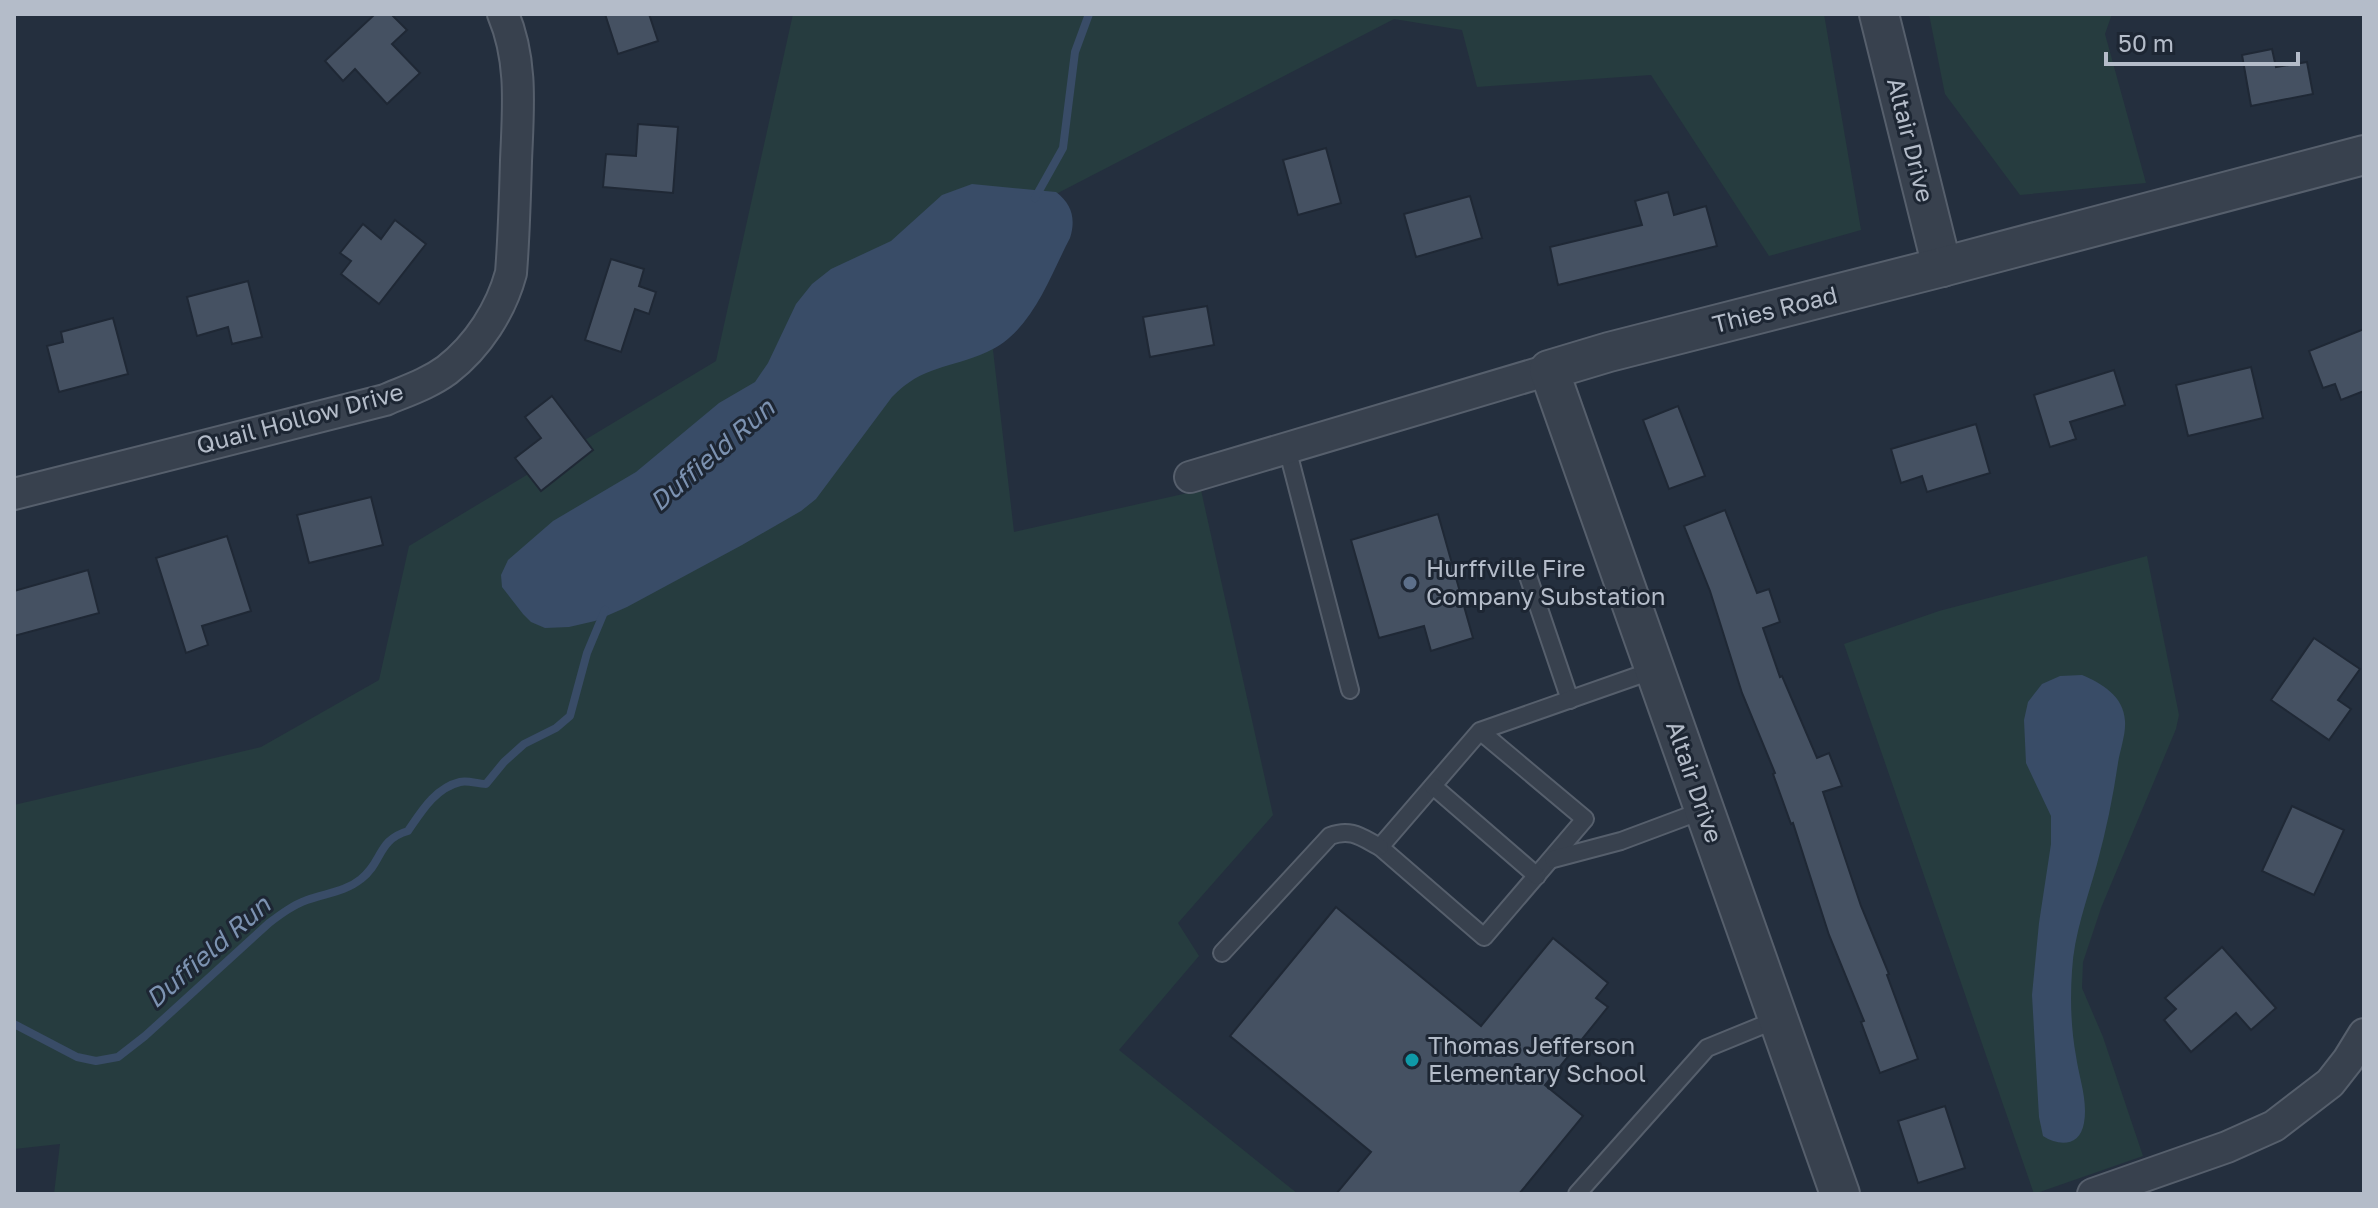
<svg xmlns="http://www.w3.org/2000/svg" width="2378" height="1208" font-family="'Golos Text',sans-serif">
<rect width="100%" height="100%" fill="#242f3e"/>
<g fill="#263c3f">
<polygon points="793,14 1824,14 1861,230 1769,256 1651,75 1477,87 1462,30 1394,19 1058,193 993,350 1014,532 1201,490 1273,815 1178,923 1199,956 1119,1050 1298,1194 54,1194 60,1144 14,1149 14,805 261,747 379,680 409,546 716,361"/>
<polygon points="1929,14 2112,14 2105,34 2146,183 2020,195 1945,94"/>
<polygon points="2147,556 2179,715 2176,729 2101,908 2083,962 2082,988 2103,1037 2143,1156 2034,1194 1844,644 1939,611"/>
</g>
<g fill="#394c67">
<path d="M 972,184 L 1056,192 C 1072,204 1076,219 1070,238 C 1049,278 1032,332 987,352 C 949,369 923,365 892,397 L 816,499 L 801,511 L 742,545 L 627,607 L 595,621 L 569,627 L 545,628 L 531,622 L 523,614 L 502,587 L 501,575 L 508,560 L 553,521 L 636,472 L 719,403 L 755,382 L 768,363 L 796,304 L 812,284 L 831,269 L 891,241 L 942,195 Z"/>
<path d="M 2082,675 C 2101,683 2124,696 2125,721 C 2126,734 2120,750 2118,763 C 2113,797 2106,831 2097,864 C 2087,900 2074,934 2072,971 C 2070,999 2071,1029 2076,1056 C 2079,1078 2088,1100 2084,1123 C 2080,1146 2060,1147 2043,1136 L 2039,1117 L 2032,995 L 2039,923 L 2051,844 L 2051,816 L 2026,763 L 2024,720 L 2028,702 L 2042,684 L 2060,676 Z"/>
</g>
<g fill="none" stroke-linecap="round" stroke-linejoin="round">
<g stroke="#394c67" stroke-width="8">
<polyline points="1035,198 1063,148 1075,52 1089,14"/>
<path d="M 14,1024 L 77,1057 L 96,1061 L 118,1057 L 145,1036 L 269,923 C 281,914 293,905 307,900 C 326,893 345,892 361,879 C 383,862 377,840 408,831 C 421,812 435,788 460,782 C 468,780 477,784 486,784 L 504,762 L 524,744 L 556,728 L 570,716 L 587,653 L 605,610"/>
</g>
</g>
<g fill="#455162" stroke="#1f2835" stroke-width="2">
<polygon points="375,14 391,14 407,30 392,44 420,73 387,104 355,69 343,81 325,61"/>
<polygon points="605,14 649,14 658,41 618,54"/>
<polygon points="2272,49 2276,67 2307,62 2313,94 2251,106 2242,55"/>
<polygon points="638,124 678,127 673,193 603,187 606,154 636,156"/>
<polygon points="1326,148 1341,203 1298,215 1283,160"/>
<polygon points="1668,192 1674,215 1706,206 1717,246 1558,285 1550,247 1642,225 1635,201"/>
<polygon points="1470,196 1482,238 1416,257 1404,214"/>
<polygon points="395,220 426,244 379,304 341,274 351,261 340,253 363,224 381,239"/>
<polygon points="611,259 644,269 639,286 656,292 649,314 635,309 621,352 585,340"/>
<polygon points="248,281 262,337 232,344 228,327 197,336 187,297"/>
<polygon points="1207,306 1214,345 1150,357 1143,317"/>
<polygon points="113,318 128,374 59,392 47,346 63,342 61,332"/>
<polygon points="2364,329 2364,391 2341,400 2335,384 2323,388 2309,351"/>
<polygon points="2251,367 2263,418 2188,436 2176,385"/>
<polygon points="2114,370 2125,405 2070,422 2076,439 2050,447 2034,395"/>
<polygon points="552,396 593,450 541,491 515,458 541,438 525,417"/>
<polygon points="1678,406 1705,476 1669,489 1643,420"/>
<polygon points="1976,424 1990,473 1927,492 1922,476 1901,483 1891,449"/>
<polygon points="371,497 383,545 309,563 297,515"/>
<polygon points="1725,510 1757,593 1769,589 1780,622 1763,628 1780,677 1782,676 1817,758 1829,753 1842,786 1823,792 1861,906 1889,974 1887,975 1918,1059 1880,1073 1861,1022 1864,1021 1829,935 1793,823 1791,824 1773,774 1775,773 1742,693 1710,591 1684,526"/>
<polygon points="1438,514 1473,638 1431,651 1424,626 1379,638 1351,540"/>
<polygon points="227,536 251,611 202,626 208,645 186,653 156,558"/>
<polygon points="88,570 99,613 14,636 14,591"/>
<polygon points="2314,638 2360,669 2338,700 2351,709 2329,740 2271,700"/>
<polygon points="2292,806 2344,830 2314,895 2262,871"/>
<polygon points="1336,907 1481,1026 1553,938 1608,983 1596,998 1608,1007 1545,1085 1583,1116 1519,1194 1336,1194 1371,1152 1230,1036"/>
<polygon points="2222,947 2276,1008 2251,1030 2236,1013 2191,1052 2164,1020 2176,1009 2165,998"/>
<polygon points="1945,1106 1965,1168 1918,1183 1898,1121"/>
</g>
<g fill="none" stroke-linecap="round" stroke-linejoin="round">
<defs>
<g id="service">
<polyline points="1287,448 1350,690"/>
<polyline points="1528,576 1570,700"/>
<polyline points="1480,731 1585,819 1484,937 1380,847 1480,731 1654,670"/>
<polyline points="1433,786 1537,876"/>
<polyline points="1553,859 1621,841 1704,810"/>
<path d="M 1222,953 L 1330,836 C 1351,828 1361,837 1380,847"/>
<polyline points="1577,1194 1707,1048 1778,1019"/>
</g>
<g id="minor">
<polyline points="1190,477 1549,370"/>
<path d="M 14,494 L 385,400 C 406,391 428,384 447,370 C 478,346 501,310 511,273 C 514,235 515,198 516,161 C 518,110 523,61 503,14"/>
<polyline points="2093,1194 2227,1147 2274,1126 2330,1083 2348,1060 2364,1034"/>
</g>
<g id="tertiary">
<polyline points="1879,14 1942,267"/>
<polyline points="1840,1194 1549,370 1609,352 1942,267 2364,155"/>
</g>
</defs>
<use href="#service" stroke="#565f6c" stroke-width="20"/>
<use href="#minor" stroke="#565f6c" stroke-width="34"/>
<use href="#tertiary" stroke="#565f6c" stroke-width="42"/>
<use href="#service" stroke="#38414e" stroke-width="16"/>
<use href="#minor" stroke="#38414e" stroke-width="30"/>
<use href="#tertiary" stroke="#38414e" stroke-width="38"/>
</g>
<circle fill="#5c6f8a" stroke="#1d2633" stroke-width="3" cx="1410" cy="583" r="8"/>
<circle fill="#0f9aa8" stroke="#1d2633" stroke-width="3" cx="1412" cy="1060" r="8"/>
<g text-anchor="middle" stroke-width="6" stroke-linejoin="round" paint-order="stroke">
<g font-size="24" fill="#b4bcc9" stroke="#1d2633">
<text transform="translate(1910 140) rotate(76)" y="8">Altair Drive</text>
<text transform="translate(1775 310) rotate(-14)" y="8">Thies Road</text>
<text transform="translate(300 419) rotate(-15)" y="8">Quail Hollow Drive</text>
<text transform="translate(1694 782) rotate(71)" y="8">Altair Drive</text>
</g>
<g font-size="24" fill="#b4bcc9" stroke="#1d2633" text-anchor="start">
<text x="1426" y="577">Hurffville Fire<tspan x="1426" dy="28">Company Substation</tspan></text>
<text x="1428" y="1054">Thomas Jefferson<tspan x="1428" dy="28">Elementary School</tspan></text>
</g>
<g font-size="26" font-style="italic" fill="#7c92b1" stroke="#1d2633">
<text transform="translate(712 455) rotate(-41)" y="9">Duffield Run</text>
<text transform="translate(208 952) rotate(-41)" y="9">Duffield Run</text>
</g>
</g>
<rect width="2378" height="1208" fill="none" stroke="#b4bcc9" stroke-width="32"/>
<path d="M2106 52v12h192v-12" fill="none" stroke="#b4bcc9" stroke-width="4"/>
<text x="2118" y="52" font-size="24" fill="#b4bcc9" stroke="#1d2633" stroke-width="6" paint-order="stroke">50 m</text>
</svg>
